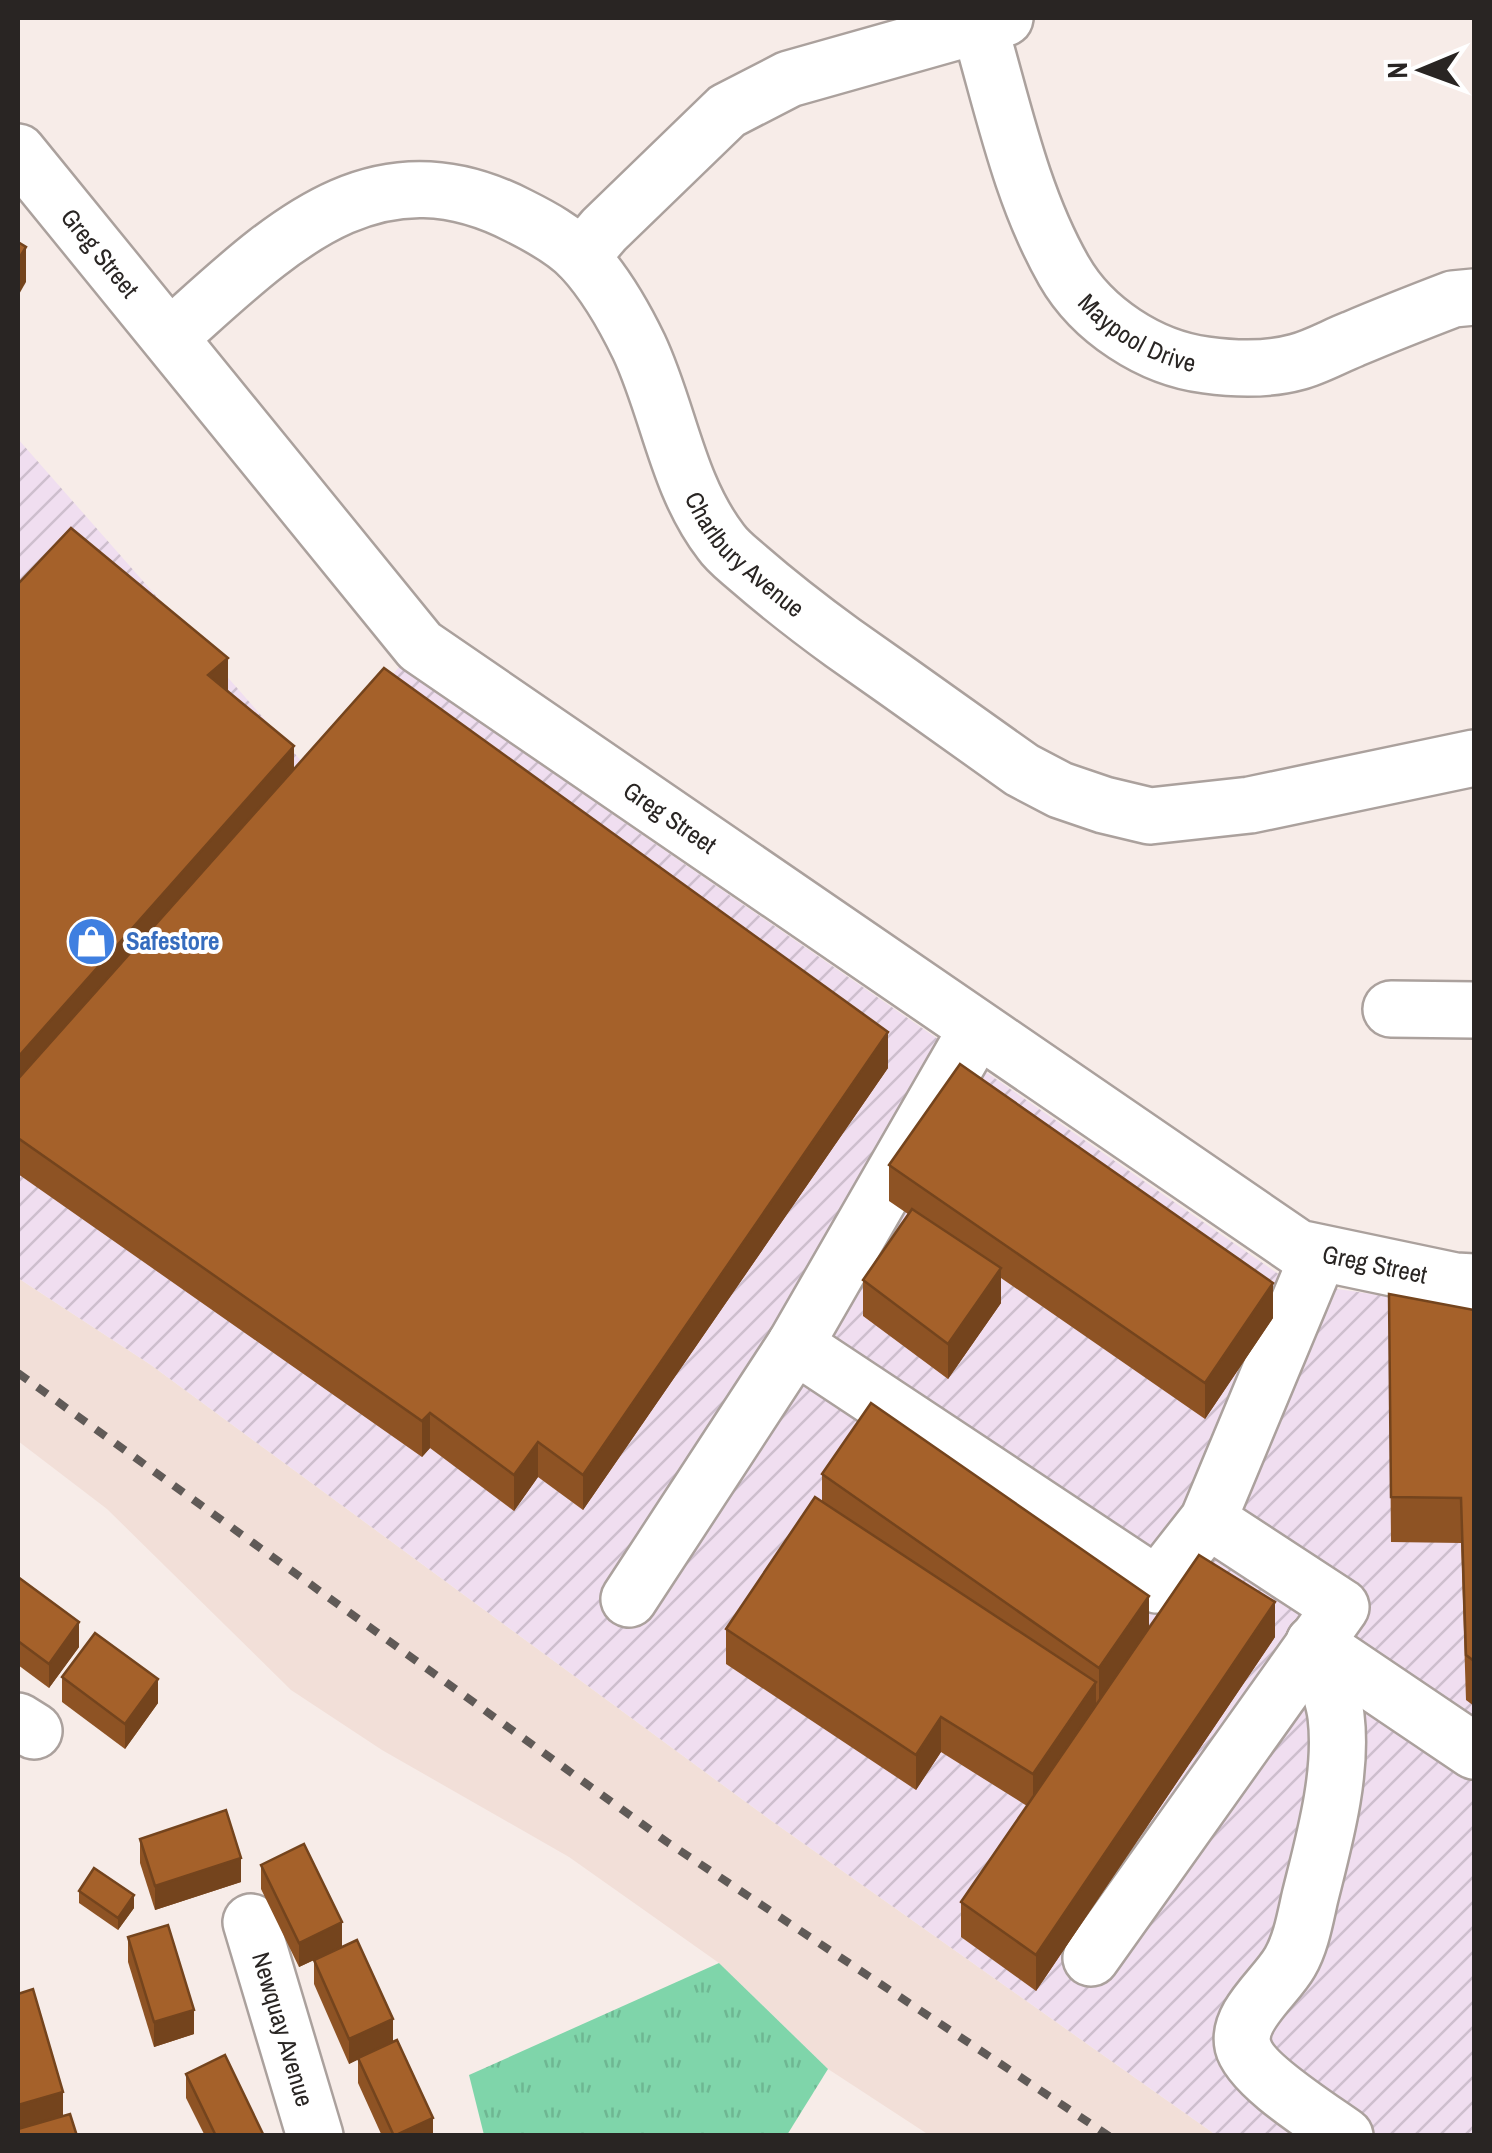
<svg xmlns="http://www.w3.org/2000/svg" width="1492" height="2153" font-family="'Archivo Narrow',sans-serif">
<defs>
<pattern id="industrial-furrows" width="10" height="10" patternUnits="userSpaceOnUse" patternTransform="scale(2.5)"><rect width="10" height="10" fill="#f0def0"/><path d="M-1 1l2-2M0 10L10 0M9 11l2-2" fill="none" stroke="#cebece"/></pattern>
<pattern id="grass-tufts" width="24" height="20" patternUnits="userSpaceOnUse" patternTransform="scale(2.5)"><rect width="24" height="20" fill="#7fd5aa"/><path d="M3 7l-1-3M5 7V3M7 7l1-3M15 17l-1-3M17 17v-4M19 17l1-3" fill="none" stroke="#6eb792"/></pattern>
</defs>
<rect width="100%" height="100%" fill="#f7ece8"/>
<polygon fill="#f2dfd8" points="18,1278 151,1365 769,1819 1216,2135 929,2135 828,2069 719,1963 569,1857 382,1750 291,1690 107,1509 18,1441"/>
<polygon fill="url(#industrial-furrows)" points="18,439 311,772 399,667 1290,1282 1474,1309 1474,2135 1216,2135 769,1819 151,1365 18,1278"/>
<polygon fill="url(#grass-tufts)" points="719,1963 828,2069 787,2135 484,2135 469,2075"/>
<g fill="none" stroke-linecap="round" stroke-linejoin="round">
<defs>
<g id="minor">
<path id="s1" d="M 979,25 C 1003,107 1021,196 1064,271 C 1092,320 1150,358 1206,365 C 1235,369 1268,370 1297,362 C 1316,357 1335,346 1353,339 C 1386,325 1419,312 1453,299 L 1474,297"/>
<path id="s2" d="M 18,152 L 420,646 L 1298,1248 L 1455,1281 L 1474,1282"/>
<polyline points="581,257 604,230 727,111 789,79 1005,18"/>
<path id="s3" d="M 170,337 C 274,245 371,139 519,216 C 541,227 565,240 582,258 C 604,282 625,318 639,347 C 669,411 677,485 721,542 C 728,552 739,560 748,568 C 779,595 810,619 843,643 C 903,685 963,728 1022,770 L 1060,790 L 1104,805 L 1150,816 L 1250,805 L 1474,758"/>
<polyline points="1391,1009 1474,1010"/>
<polyline points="795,1345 977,1029"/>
<polyline points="629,1599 795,1345 1157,1585 1208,1520 1319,1254"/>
<path d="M 1314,1643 C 1321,1667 1333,1692 1336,1716 C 1343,1774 1324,1841 1310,1897 C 1305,1919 1301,1943 1290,1962 C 1276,1987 1236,2016 1243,2046 C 1250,2075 1320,2118 1345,2136"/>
<polyline points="1314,1643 1474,1751"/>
<polyline points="18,1721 34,1731"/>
<path id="s4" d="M 251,1922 L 315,2136"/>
<polyline points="1091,1958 1341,1607 1208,1520"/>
</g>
</defs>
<use href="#minor" stroke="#aba19d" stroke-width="60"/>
<use href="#minor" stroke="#fff" stroke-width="55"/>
<polyline stroke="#605a57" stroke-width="8" stroke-dasharray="12 12" stroke-linecap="butt" points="18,1373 667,1842 1109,2136"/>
</g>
<g fill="#8e5324">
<polygon points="18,584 228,692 294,769 888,1068 583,1510 538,1477 514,1511 430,1448 422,1457 18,1174"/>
<polygon points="889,1165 1273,1318 1205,1419 1001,1278 1001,1303 948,1379 863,1316 863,1280 908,1214 889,1201"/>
<polygon points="1389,1294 1474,1310 1474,1706 1466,1700 1461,1543 1391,1542"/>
<polygon points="822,1474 1149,1628 1275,1637 1036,1991 961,1937 961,1902 1027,1806 941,1752 916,1790 726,1664 726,1629 822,1502"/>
<polygon points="18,1577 79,1647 49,1688 18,1665"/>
<polygon points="62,1677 158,1703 125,1749 62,1702"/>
<polygon points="140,1839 241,1882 155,1910 140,1863"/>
<polygon points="261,1865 342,1947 393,2042 433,2136 382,2136 358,2083 358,2059 349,2064 314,1984 314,1960 299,1967 261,1889"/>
<polygon points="79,1891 134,1908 118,1930 79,1903"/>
<polygon points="128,1937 194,2034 154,2047 128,1962"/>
<polygon points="186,2074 263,2136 205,2136 186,2098"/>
</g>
<g fill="#74441d">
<polygon points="26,247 26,282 18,296 18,260"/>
<polygon points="228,658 228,693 208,675"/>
<polygon points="294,746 294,782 18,1093 18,1057"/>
<polygon points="888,1032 888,1068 583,1510 583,1475"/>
<polygon points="1001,1268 1001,1303 948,1379 948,1344"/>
<polygon points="1273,1283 1273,1318 1205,1419 1205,1383"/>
<polygon points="430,1413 430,1448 422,1457 422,1421"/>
<polygon points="538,1442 538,1477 514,1511 514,1475"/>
<polygon points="1149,1596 1149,1631 1099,1703 1099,1668"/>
<polygon points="1275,1602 1275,1637 1036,1991 1036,1955"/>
<polygon points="79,1622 79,1647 49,1688 49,1664"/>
<polygon points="158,1679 158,1703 125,1749 125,1724"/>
<polygon points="1096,1682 1096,1718 1033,1810 1033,1774"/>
<polygon points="941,1717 941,1752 916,1790 916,1755"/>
<polygon points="241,1858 241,1882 155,1910 155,1886"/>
<polygon points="134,1895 134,1908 118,1930 118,1918"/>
<polygon points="342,1922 342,1947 299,1967 299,1943"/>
<polygon points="194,2010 194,2034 154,2047 154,2022"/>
<polygon points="393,2019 393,2043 349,2064 349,2039"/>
<polygon points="63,2092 63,2117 18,2130 18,2105"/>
<polygon points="433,2118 433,2136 395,2136"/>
</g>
<g fill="#a5612a" stroke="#74441d" stroke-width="2.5">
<polygon points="18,242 26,247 18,260"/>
<polygon points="71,528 228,658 208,675 294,746 18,1057 18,584"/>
<polygon points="384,668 888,1032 583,1475 538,1442 514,1475 430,1413 422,1421 18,1138 18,1079"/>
<polygon points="960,1064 1273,1283 1205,1383 889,1165"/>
<polygon points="912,1209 1001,1268 948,1344 863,1280"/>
<polygon points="1389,1294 1474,1310 1474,1661 1466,1655 1461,1498 1391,1497"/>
<polygon points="871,1403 1149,1596 1099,1668 822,1474"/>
<polygon points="815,1497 1096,1682 1033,1774 941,1717 916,1755 726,1629"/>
<polygon points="1199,1555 1275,1602 1036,1955 961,1902"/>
<polygon points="18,1577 79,1622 49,1664 18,1641"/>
<polygon points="95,1633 158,1679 125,1724 62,1677"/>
<polygon points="226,1810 241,1858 155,1886 140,1839"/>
<polygon points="304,1844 342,1922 299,1943 261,1865"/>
<polygon points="94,1868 134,1895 118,1918 79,1891"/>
<polygon points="168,1925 194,2010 154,2022 128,1937"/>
<polygon points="357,1940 393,2019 349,2039 314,1960"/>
<polygon points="33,1989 63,2092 18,2105 18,1994"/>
<polygon points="397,2040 433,2118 394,2136 358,2058"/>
<polygon points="225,2055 263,2134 261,2136 216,2136 186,2074"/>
<polygon points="70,2114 77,2136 18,2136 18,2129"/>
</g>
<defs>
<symbol id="shop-disc" viewBox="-11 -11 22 22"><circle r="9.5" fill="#3f7fe0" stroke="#fff"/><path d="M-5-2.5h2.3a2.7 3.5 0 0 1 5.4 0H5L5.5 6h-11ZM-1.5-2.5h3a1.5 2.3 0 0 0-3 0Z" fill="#fff"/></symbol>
</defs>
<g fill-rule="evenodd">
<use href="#shop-disc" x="64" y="914" width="55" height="55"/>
</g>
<g text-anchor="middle" stroke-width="8" stroke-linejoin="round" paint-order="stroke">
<g font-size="25" fill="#292523" stroke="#fff">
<text dy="9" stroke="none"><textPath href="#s2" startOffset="130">Greg Street</textPath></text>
<text dy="9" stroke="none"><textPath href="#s1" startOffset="360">Maypool Drive</textPath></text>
<text dy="9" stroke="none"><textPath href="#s3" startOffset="820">Charlbury Avenue</textPath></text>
<text dy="9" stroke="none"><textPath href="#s2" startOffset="940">Greg Street</textPath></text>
<text dy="9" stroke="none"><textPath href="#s2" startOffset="1780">Greg Street</textPath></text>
<text dy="9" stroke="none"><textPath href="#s4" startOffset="112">Newquay Avenue</textPath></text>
</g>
<g font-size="25" font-weight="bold" fill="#366cbe" stroke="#fff" text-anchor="start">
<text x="126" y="950">Safestore</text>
</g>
</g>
<rect width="1492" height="2153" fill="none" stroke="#292523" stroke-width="40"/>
<g transform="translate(1422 70) rotate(269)" stroke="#ffffff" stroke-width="8" paint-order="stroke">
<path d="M0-8L18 38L0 25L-18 38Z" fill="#292523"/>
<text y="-15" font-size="28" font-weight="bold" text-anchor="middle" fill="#292523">N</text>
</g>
</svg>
